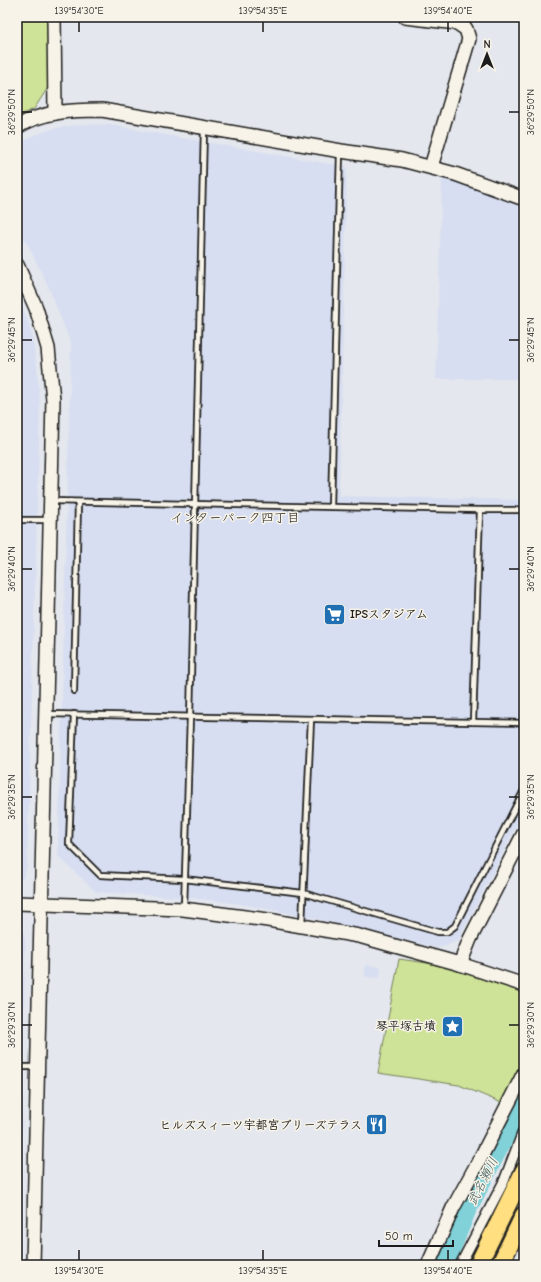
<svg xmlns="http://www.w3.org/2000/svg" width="541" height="1282" font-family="'Comic Neue','Klee One',sans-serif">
<rect width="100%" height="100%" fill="#e4e7ed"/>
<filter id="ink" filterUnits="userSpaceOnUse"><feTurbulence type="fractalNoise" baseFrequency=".025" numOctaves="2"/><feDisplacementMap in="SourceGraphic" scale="8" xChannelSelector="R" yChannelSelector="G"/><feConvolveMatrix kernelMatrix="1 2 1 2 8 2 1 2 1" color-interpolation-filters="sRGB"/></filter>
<g filter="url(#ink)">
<g fill="#d7def1">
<polygon points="85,124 109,125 347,167 339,496 524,500 524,811 458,941 437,948 313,918 246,905 193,898 96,892 58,856 71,344 48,286 27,243 17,230 17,146 32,136 56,128"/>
<polygon points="442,175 524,204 524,379 436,379"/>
<polygon points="17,292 31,331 37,367 40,408 27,867 23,878 17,883"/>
<polygon points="17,922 23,930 25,943 20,1265 17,1265"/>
<polygon points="365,965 381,967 380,978 365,977"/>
</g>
<g fill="#cee398" stroke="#75805a">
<polygon points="17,17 48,17 49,86 34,109 17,116"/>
<polygon points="399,959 441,965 524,993 524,1060 502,1103 459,1085 378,1073"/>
</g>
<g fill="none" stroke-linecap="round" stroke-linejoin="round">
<polyline stroke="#80d1d8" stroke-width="18" points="445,1265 467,1211 524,1100"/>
<defs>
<g id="lane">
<polyline points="331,507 340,152"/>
<polyline points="480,510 524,510"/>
<polyline points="17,520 50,520"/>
<polyline points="74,691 78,502"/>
<polyline points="47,714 473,722 480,510 52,501"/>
<polyline points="74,714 69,844 100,875 184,879 303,893 438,932 447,932 455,926 524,790"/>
<polyline points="473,722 524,723"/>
<polyline points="184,907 190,717 204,129"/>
<polyline points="302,925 311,719"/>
<polyline points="17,1067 37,1067"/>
</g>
<polyline id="street" points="460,1265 504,1181 524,1129"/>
<g id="secondary">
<polyline points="54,17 55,113"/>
<polyline points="405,17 457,23 466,29 469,39 431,167"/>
<path d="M 17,127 C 42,111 73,110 102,110 L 341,151 L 402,160 L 455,174 L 524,199"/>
<polyline points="17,265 36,308 48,348 53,400 33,1265"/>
<polyline points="17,903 183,909 268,920 359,936 460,964 470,939 524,833"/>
<polyline points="460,964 524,985"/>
<polyline points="428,1265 453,1208 481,1157 524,1073"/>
</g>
<g id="highway">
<polyline points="478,1265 524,1171"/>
<polyline points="500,1265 524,1215"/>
</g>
</defs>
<use href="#lane" stroke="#1c1c1c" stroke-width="8"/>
<use href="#street" stroke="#1c1c1c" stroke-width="12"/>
<use href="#secondary" stroke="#1c1c1c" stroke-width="16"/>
<use href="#highway" stroke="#1c1c1c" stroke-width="20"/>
<use href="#lane" stroke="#f7f3e8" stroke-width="4.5"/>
<use href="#street" stroke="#f7f3e8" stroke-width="9"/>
<use href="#secondary" stroke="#f7f3e8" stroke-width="13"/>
<use href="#highway" stroke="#ffdf80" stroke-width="17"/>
</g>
</g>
<path fill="none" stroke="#1c1c1c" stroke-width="1.5" d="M 79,22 L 79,32M 263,22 L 263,32M 448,22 L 448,32M 22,112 L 32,112M 509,112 L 519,112M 22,340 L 32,340M 509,340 L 519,340M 22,569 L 32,569M 509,569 L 519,569M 22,797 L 32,797M 509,797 L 519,797M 22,1025 L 32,1025M 509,1025 L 519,1025M 79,1250 L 79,1260M 263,1250 L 263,1260M 448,1250 L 448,1260"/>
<defs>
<symbol id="supermarket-square" viewBox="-11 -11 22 22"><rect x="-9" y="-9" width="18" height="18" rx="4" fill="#1f6fb2" stroke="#f7f3e8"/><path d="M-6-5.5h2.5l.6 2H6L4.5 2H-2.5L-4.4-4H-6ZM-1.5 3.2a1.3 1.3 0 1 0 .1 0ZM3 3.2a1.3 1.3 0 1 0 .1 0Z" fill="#fff"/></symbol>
<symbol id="sight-square" viewBox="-11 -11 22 22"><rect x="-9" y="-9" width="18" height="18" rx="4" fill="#1f6fb2" stroke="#f7f3e8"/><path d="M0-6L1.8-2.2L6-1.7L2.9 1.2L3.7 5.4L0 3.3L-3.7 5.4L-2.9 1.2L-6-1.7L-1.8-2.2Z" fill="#fff"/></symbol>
<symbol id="restaurant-square" viewBox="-11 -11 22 22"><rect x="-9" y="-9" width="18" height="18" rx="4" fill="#1f6fb2" stroke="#f7f3e8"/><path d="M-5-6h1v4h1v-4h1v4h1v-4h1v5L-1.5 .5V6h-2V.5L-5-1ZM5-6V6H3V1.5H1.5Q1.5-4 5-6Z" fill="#fff"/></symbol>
</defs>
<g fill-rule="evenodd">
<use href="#supermarket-square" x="322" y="602" width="25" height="25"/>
<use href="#sight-square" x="440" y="1014" width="25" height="25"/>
<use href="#restaurant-square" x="364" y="1112" width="25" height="25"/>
</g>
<g text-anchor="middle" stroke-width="3" stroke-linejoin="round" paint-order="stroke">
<g font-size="12" font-weight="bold" fill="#1c1c1c" stroke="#f7f3e8" text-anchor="end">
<text x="350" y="618" text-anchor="start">IPSスタジアム</text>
<text x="436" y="1030">琴平塚古墳</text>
<text x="362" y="1129">ヒルズスィーツ宇都宮ブリーズテラス</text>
</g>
<g font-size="13" fill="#1c1c1c" stroke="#f7f3e8">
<text x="235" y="522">インターパーク四丁目</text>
</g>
<g font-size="13" font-style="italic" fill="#3f5b5e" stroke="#f7f3e8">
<text transform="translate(482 1181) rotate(-63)" y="5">武名瀬川</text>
</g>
</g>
<rect width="541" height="1282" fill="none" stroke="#f7f3e8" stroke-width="44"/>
<g transform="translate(487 54)" stroke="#f7f3e8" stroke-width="3" paint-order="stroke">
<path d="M0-3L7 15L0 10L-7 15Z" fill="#1c1c1c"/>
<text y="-6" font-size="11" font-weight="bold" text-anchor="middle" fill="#1c1c1c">N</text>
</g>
<path d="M379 1240v6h74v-6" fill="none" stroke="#1c1c1c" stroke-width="2"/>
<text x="385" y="1240" font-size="12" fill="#1c1c1c" stroke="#f7f3e8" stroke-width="3" paint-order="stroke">50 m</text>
<rect x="22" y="22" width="497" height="1238" fill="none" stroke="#1c1c1c" stroke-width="1.5"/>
<g font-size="10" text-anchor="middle" fill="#1c1c1c">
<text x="79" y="14">139°54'30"E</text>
<text x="263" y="14">139°54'35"E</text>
<text x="448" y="14">139°54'40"E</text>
<text transform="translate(11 112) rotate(-90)" y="4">36°29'50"N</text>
<text transform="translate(530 112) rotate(-90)" y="4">36°29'50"N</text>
<text transform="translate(11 340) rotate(-90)" y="4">36°29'45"N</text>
<text transform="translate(530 340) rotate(-90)" y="4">36°29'45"N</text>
<text transform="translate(11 569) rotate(-90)" y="4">36°29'40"N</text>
<text transform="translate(530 569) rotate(-90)" y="4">36°29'40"N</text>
<text transform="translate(11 797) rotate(-90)" y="4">36°29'35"N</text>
<text transform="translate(530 797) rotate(-90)" y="4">36°29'35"N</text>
<text transform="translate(11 1025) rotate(-90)" y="4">36°29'30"N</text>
<text transform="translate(530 1025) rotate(-90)" y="4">36°29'30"N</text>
<text x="79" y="1274">139°54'30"E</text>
<text x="263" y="1274">139°54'35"E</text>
<text x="448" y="1274">139°54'40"E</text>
</g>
</svg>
